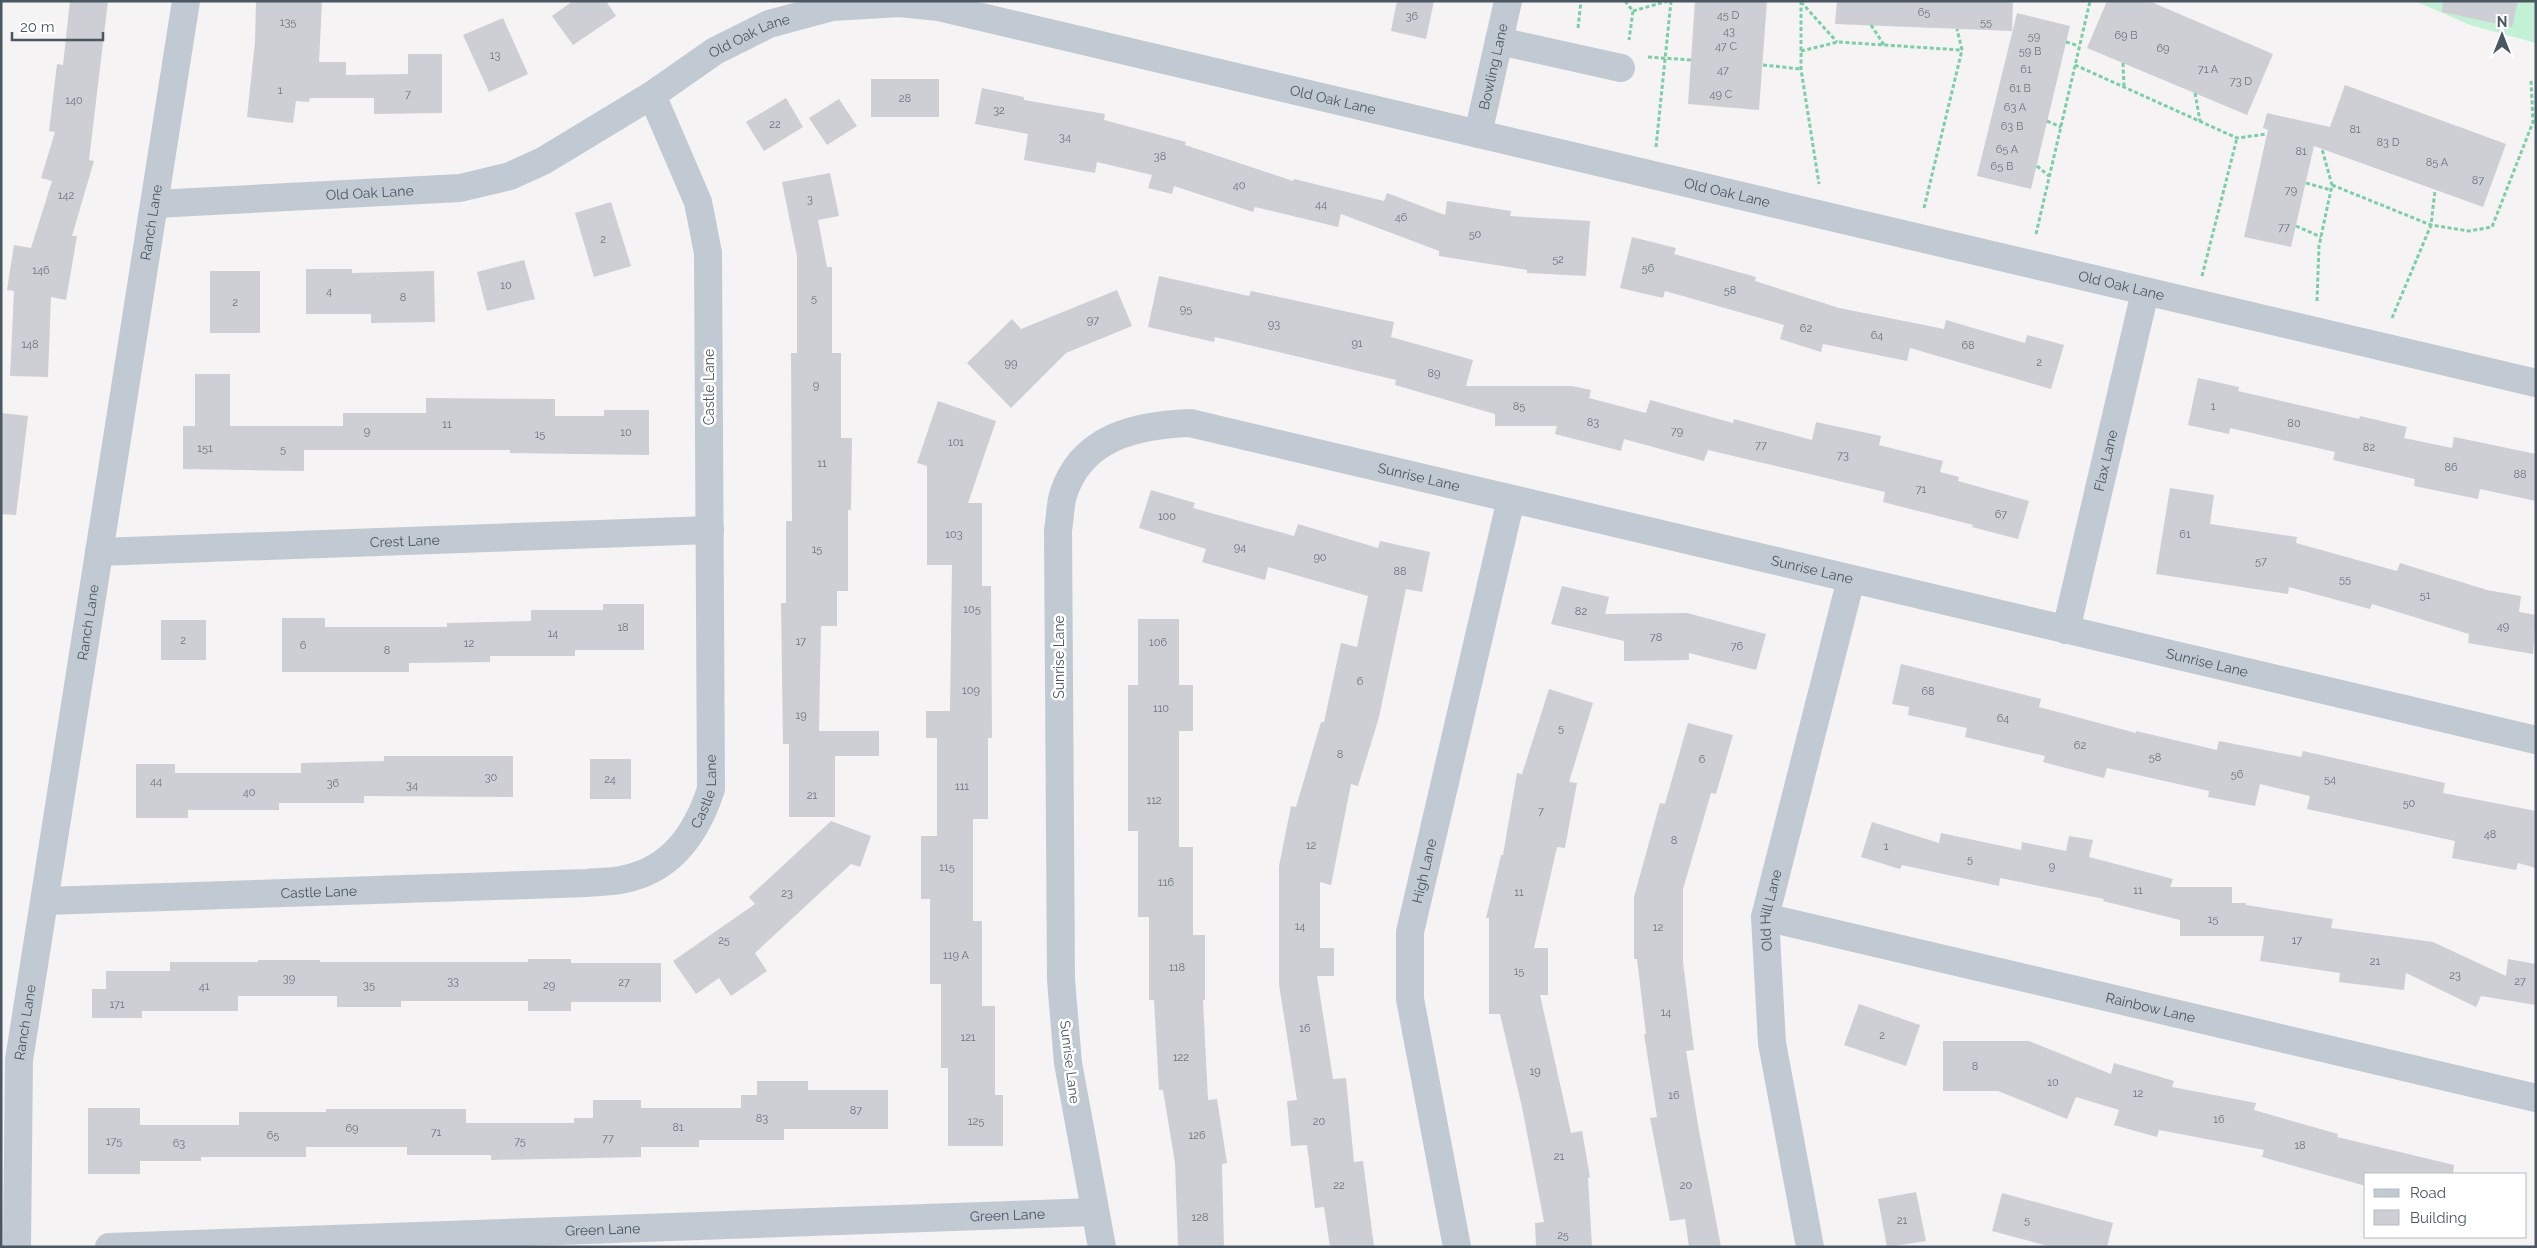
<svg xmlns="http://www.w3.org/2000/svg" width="2537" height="1248" font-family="Raleway,sans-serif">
<rect width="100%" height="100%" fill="#f5f3f3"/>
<polygon fill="#c3f1d5" points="2415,1 2536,1 2536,43 2470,25"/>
<g fill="#cdcfd5">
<polygon points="70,1 108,1 89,160 94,161 72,236 77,236 66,300 51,297 48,377 10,376 14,291 7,290 14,245 31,248 52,181 41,178 55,132 49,131 57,64 63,65"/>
<polygon points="256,1 322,1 319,62 346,62 346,75 408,74 408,54 442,54 442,113 374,114 374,98 310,98 309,102 296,101 293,123 247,117 255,42"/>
<polygon points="573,1 606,1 616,16 573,45 552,16"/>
<polygon points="1397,1 1434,1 1426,39 1391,31"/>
<polygon points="1695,1 1767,1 1759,110 1688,104"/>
<polygon points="1837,1 2013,1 2012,31 1835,24"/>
<polygon points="2107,1 2149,1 2273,54 2247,115 2087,48"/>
<polygon points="2443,1 2518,1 2512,27 2442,12"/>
<polygon points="2017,13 2070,26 2031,189 1977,176"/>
<polygon points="503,18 528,74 489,92 463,35"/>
<rect x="871" y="79" width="68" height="38"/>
<polygon points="2345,85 2506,144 2483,207 2314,146 2291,247 2244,237 2268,130 2263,128 2267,113 2330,127"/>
<polygon points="982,88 1024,97 1024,100 1105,114 1104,120 1186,142 1185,145 1293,181 1294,179 1384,201 1387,193 1445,215 1447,201 1511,211 1510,216 1590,221 1586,276 1527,273 1527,270 1439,256 1439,251 1341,214 1338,227 1255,207 1253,212 1174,186 1172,194 1148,188 1152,175 1097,162 1095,173 1024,160 1028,134 975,124"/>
<polygon points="786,98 803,127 764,151 746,122"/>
<polygon points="839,99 857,126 827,145 809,118"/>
<polygon points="830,173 839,216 818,220 827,267 832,267 832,353 841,353 841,438 852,438 851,510 848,510 848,591 837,591 837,626 821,626 819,731 879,731 879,756 835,756 835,817 789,817 789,744 783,744 781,603 786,603 786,521 792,521 791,353 797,353 797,256 782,182"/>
<polygon points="611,202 631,266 594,277 575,213"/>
<polygon points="1632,237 1676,248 1674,254 1756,277 1755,281 1839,308 1944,329 1946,320 2025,343 2027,335 2064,345 2051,389 1910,348 1907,361 1823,344 1821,352 1780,339 1784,325 1665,291 1663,298 1620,288"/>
<polygon points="524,260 535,299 487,311 477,272"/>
<polygon points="306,269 352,269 352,273 434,271 435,322 371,323 371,314 306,314"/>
<rect x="210" y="271" width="50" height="62"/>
<polygon points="1159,276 1249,296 1251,291 1394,322 1391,337 1473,360 1466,386 1572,386 1591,390 1589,398 1646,413 1650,400 1733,423 1734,419 1812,440 1816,422 1881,436 1879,445 1943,461 1940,472 1959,477 1958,481 2029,501 2018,539 1972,527 1973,525 1883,502 1885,492 1708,450 1704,461 1624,439 1621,451 1555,434 1557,426 1495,426 1495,414 1395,385 1396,380 1215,337 1214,342 1148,327"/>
<polygon points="1117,290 1132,326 1066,353 1011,408 967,363 1012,319 1021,329"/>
<polygon points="195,374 230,374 230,426 343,426 343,413 426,413 426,398 555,399 555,416 604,416 604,410 649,410 649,455 510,453 510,450 304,450 304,471 183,469 183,426 195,426"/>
<polygon points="2198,378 2239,387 2238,391 2359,419 2360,416 2407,427 2404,438 2452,448 2454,437 2536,454 2536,501 2480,489 2478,499 2414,486 2415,479 2333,460 2335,452 2230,428 2229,434 2188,425"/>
<polygon points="938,401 996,421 968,503 982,503 982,586 991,586 992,738 988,738 988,819 973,819 973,921 982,921 982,1006 995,1006 995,1095 1003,1095 1003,1146 948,1146 948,1068 941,1068 941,984 930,984 930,899 921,899 921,836 937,836 937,738 926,738 926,711 950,711 952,565 927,565 927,466 917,463"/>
<polygon points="1,413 28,416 16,515 1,514"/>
<polygon points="2170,488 2214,495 2210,524 2297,537 2296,543 2397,571 2400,563 2487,590 2521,596 2519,612 2536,615 2533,654 2468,643 2469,634 2372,604 2370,609 2289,587 2288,594 2156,574"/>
<polygon points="1151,490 1195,503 1193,508 1294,536 1298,524 1378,548 1380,541 1430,552 1422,592 1406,589 1379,717 1358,786 1351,784 1331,885 1320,882 1320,948 1334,948 1334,976 1317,976 1333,1079 1346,1078 1354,1162 1363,1161 1374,1247 1330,1247 1324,1207 1315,1208 1307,1145 1291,1146 1287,1101 1297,1100 1279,984 1279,866 1291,806 1296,807 1321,722 1324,722 1341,643 1357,647 1368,596 1268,567 1265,580 1202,562 1206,549 1139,528"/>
<polygon points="1562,586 1609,597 1605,614 1687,613 1766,634 1756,670 1689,653 1689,660 1624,661 1624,641 1551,624"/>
<polygon points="603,604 644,604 644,650 575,650 575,656 490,656 490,662 409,663 409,672 282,672 282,618 325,618 325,627 447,627 447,623 531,621 531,610 603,610"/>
<polygon points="1138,619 1179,619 1179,685 1193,685 1193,731 1179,731 1179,847 1193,847 1193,935 1205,935 1205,1000 1203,1000 1208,1100 1217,1099 1227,1163 1222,1164 1224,1247 1178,1247 1175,1163 1163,1090 1159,1090 1154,1000 1149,1000 1149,917 1138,917 1138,831 1128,831 1128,685 1138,685"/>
<rect x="161" y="620" width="45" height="40"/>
<polygon points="1901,664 2041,699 2039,707 2136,733 2136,731 2217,750 2219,741 2301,757 2303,751 2445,783 2443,793 2536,811 2536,868 2518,863 2516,870 2452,858 2455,841 2307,809 2310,796 2260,784 2255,806 2208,797 2209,791 2107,768 2104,778 2043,762 2045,756 1965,737 1967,728 1908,715 1909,707 1892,704"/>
<polygon points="1549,689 1593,703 1569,782 1577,783 1565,848 1557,847 1534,948 1548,948 1548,995 1540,995 1571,1133 1582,1131 1590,1177 1588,1178 1592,1247 1536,1247 1535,1223 1544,1222 1522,1107 1500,1014 1489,1014 1489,918 1486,918 1501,855 1503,855 1517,773 1522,774"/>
<polygon points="1688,723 1733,735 1716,794 1711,793 1683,889 1683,962 1694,1050 1686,1051 1699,1131 1721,1247 1689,1247 1685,1219 1670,1221 1650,1118 1657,1117 1644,1034 1646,1034 1637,959 1634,959 1634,897 1660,803 1665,804"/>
<polygon points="384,756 513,756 513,797 364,796 364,803 279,803 279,810 188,810 188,818 136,818 136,764 175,764 175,773 301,773 301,763 384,761"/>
<rect x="590" y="759" width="41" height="40"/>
<polygon points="831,821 871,836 860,867 851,864 755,953 767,971 731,996 719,978 696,994 673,961 755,904 749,897"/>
<polygon points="1872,822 1939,843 1941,833 2021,850 2022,842 2066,851 2069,836 2093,840 2089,857 2173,879 2170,887 2232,887 2232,903 2246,903 2246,905 2333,919 2331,928 2433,942 2506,976 2508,959 2536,964 2536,1005 2481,996 2476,1007 2406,973 2404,990 2339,982 2340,973 2260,961 2264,936 2180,936 2180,920 2103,901 2104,899 2000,878 1999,886 1902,865 1900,869 1861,857"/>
<polygon points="528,959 571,959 571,963 661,963 661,1002 571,1002 571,1011 528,1011 528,1001 401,1001 401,1007 337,1007 337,996 238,996 238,1011 142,1011 142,1018 92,1018 92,989 106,989 106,971 170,971 170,962 258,962 258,960 320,960 320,962 528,962"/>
<polygon points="1859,1004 1920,1025 1906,1066 1844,1045"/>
<polygon points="1943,1041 2029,1041 2111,1074 2114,1063 2174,1081 2172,1087 2256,1103 2254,1110 2338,1134 2337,1137 2454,1165 2453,1174 2366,1174 2366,1186 2262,1157 2264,1150 2159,1130 2157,1137 2114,1125 2119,1110 2076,1097 2067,1119 1998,1091 1943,1091"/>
<polygon points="757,1081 808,1081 808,1090 888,1090 888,1129 784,1129 784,1140 699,1140 699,1147 641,1147 641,1157 491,1160 491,1155 407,1155 407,1147 306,1147 306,1157 201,1157 201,1161 140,1161 140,1174 88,1174 88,1108 140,1108 140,1125 239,1125 239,1112 326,1112 326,1109 466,1109 466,1123 574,1123 574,1118 593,1118 593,1100 641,1100 641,1108 741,1108 741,1095 757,1095"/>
<polygon points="1916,1192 1926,1241 1887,1247 1878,1199"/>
<polygon points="2002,1193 2113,1223 2107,1247 2052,1247 1992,1231"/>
</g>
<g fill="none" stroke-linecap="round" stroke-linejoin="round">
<g stroke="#7ad0a6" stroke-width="3" stroke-dasharray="4 2.5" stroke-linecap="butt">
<polyline points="1625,1 1633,11 1629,40"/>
<polyline points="1801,1 1801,69 1819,184"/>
<polyline points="1801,2 1837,42"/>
<polyline points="1633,11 1668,1"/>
<polyline points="1871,25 1884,45"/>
<polyline points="1578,28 1581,1"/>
<polyline points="2066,42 2079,46"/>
<polyline points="1801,51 1838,42 1961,50"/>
<polyline points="1648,57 1691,60"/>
<polyline points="2123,63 2124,87"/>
<polyline points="1763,65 1801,69"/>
<polyline points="2075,65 2237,138 2267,134"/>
<polyline points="2195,93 2200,121"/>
<polyline points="2047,121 2061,127"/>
<polyline points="1656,147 1671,1"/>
<polyline points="2037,166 2049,176"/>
<polyline points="2306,183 2331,190"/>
<polyline points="2332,185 2431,225 2469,231 2492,227 2533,122 2531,80"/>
<polyline points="1924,208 1962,50 1957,29"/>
<polyline points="2296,226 2321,237"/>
<polyline points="2036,234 2090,1"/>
<polyline points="2202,276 2237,138"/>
<polyline points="2317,301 2319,246 2332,185 2322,149"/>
<polyline points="2392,318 2431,225 2435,190"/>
</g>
<g stroke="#c1cad2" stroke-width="28">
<polyline points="1499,41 1621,68"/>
<path id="s1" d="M 1478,134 L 1508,1"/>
<path id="s2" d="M 155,204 L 460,188 L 510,176 L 543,161 L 652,95 L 715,51 L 769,24 L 832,7 L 900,3 L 939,7 L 2536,383"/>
<path id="s3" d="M 99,552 L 710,530"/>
<path id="s4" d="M 2066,630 L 2145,292"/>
<path id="s5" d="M 45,901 L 587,883 C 599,882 613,882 625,879 C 673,869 697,832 711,789 L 708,253 L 698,202 L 652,95"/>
<path id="s6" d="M 1765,917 L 2536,1098"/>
<path id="s7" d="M 17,1247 L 19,1060 L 186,1"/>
<path id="s8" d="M 109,1247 L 1095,1212"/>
<path id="s9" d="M 1102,1247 L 1068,1063 L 1061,980 L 1058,530 C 1060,519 1060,506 1063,495 C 1081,437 1136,425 1190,423 L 2536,740"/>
<path id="s10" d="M 1457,1247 L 1410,999 L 1410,932 L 1511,499"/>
<path id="s11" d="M 1810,1247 L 1772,1043 L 1765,917 L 1851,579"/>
</g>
</g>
<g text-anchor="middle" stroke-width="5" stroke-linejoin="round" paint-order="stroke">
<g font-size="11" fill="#6b747e">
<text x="1924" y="16">65</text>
<text x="1728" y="19">45 D</text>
<text x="1412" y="20">36</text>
<text x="288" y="26">135</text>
<text x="1986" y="26">55</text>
<text x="1729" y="35">43</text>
<text x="2126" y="39">69 B</text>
<text x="2034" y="40">59</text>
<text x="1726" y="50">47 C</text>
<text x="2163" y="52">69</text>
<text x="2030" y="55">59 B</text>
<text x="495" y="59">13</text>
<text x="2026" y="73">61</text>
<text x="2208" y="73">71 A</text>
<text x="1723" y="74">47</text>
<text x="2241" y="85">73 D</text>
<text x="2020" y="92">61 B</text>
<text x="280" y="94">1</text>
<text x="408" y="98">7</text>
<text x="1721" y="98">49 C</text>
<text x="905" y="102">28</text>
<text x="74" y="104">140</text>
<text x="2015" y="111">63 A</text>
<text x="999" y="114">32</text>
<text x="775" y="128">22</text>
<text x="2012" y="130">63 B</text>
<text x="2355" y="133">81</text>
<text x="1065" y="141">34</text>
<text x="2388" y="146">83 D</text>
<text x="2007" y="153">65 A</text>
<text x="2301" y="155">81</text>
<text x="1160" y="160">38</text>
<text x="2437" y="166">85 A</text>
<text x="2002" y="170">65 B</text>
<text x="2478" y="184">87</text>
<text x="1239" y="189">40</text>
<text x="2291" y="194">79</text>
<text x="66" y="199">142</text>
<text x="810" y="203">3</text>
<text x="1321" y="208">44</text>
<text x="1401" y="221">46</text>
<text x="2284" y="231">77</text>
<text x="1475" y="238">50</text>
<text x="603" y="243">2</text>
<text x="1558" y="263">52</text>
<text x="1648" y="272">56</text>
<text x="41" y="274">146</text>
<text x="506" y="289">10</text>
<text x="1730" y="294">58</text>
<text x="329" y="295">4</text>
<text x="403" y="301">8</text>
<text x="814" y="302">5</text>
<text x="235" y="306">2</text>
<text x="1186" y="313">95</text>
<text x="1093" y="324">97</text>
<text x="1274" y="328">93</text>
<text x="1806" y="332">62</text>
<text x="1877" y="339">64</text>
<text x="1357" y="347">91</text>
<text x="30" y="348">148</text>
<text x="1968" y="349">68</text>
<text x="2039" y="366">2</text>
<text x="1011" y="367">99</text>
<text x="1434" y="377">89</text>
<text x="816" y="389">9</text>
<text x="1519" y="410">85</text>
<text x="2213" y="410">1</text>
<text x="1593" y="426">83</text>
<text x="2294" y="427">80</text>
<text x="447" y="428">11</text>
<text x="367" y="435">9</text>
<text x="1677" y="435">79</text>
<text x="626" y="436">10</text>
<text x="540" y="438">15</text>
<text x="956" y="446">101</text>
<text x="1761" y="449">77</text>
<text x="2369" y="451">82</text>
<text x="205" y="452">151</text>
<text x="283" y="453">5</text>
<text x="1843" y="459">73</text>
<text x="822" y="467">11</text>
<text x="2451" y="471">86</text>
<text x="2520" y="478">88</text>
<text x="1921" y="493">71</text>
<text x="2001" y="518">67</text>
<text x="1167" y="520">100</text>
<text x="954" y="538">103</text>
<text x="2185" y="538">61</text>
<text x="1240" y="551">94</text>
<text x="817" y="553">15</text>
<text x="1320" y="561">90</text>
<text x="2261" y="565">57</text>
<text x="1400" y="575">88</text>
<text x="2345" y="583">55</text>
<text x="2425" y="599">51</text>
<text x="972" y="613">105</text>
<text x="1581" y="615">82</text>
<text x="2503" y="630">49</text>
<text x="623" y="631">18</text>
<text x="553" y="637">14</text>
<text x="1656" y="641">78</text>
<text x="183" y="644">2</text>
<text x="801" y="645">17</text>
<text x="1158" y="646">106</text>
<text x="469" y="647">12</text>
<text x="303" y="649">6</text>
<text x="1737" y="650">76</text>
<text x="387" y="654">8</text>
<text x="1360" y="685">6</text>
<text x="971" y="694">109</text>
<text x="1928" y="695">68</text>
<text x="1161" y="712">110</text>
<text x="801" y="719">19</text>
<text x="2003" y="722">64</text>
<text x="1561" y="732">5</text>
<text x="2080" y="749">62</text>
<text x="1340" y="758">8</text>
<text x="2155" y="761">58</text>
<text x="1702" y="763">6</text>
<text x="2237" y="778">56</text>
<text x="491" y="781">30</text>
<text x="610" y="783">24</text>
<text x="2330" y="783">54</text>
<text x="156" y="785">44</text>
<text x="333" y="787">36</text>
<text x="412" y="789">34</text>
<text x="962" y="790">111</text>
<text x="249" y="796">40</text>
<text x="812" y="799">21</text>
<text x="1154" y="804">112</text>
<text x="2409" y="807">50</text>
<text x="1541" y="815">7</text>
<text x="2490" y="838">48</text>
<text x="1674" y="844">8</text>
<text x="1311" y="849">12</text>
<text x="1886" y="850">1</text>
<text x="1970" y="863">5</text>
<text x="2052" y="870">9</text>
<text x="947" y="871">115</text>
<text x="1166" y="886">116</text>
<text x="2138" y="894">11</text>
<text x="1519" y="896">11</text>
<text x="787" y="897">23</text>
<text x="2213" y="923">15</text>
<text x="1300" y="930">14</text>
<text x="1658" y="931">12</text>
<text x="724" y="944">25</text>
<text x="2297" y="944">17</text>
<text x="956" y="959">119 A</text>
<text x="2375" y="965">21</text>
<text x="1177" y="971">118</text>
<text x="1519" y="975">15</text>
<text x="2455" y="979">23</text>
<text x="289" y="982">39</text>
<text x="453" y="985">33</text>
<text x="2520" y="985">27</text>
<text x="624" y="986">27</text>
<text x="369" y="989">35</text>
<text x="549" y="989">29</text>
<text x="204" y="990">41</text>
<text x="117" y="1008">171</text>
<text x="1666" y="1016">14</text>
<text x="1305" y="1032">16</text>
<text x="1882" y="1039">2</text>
<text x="968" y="1041">121</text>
<text x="1181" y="1061">122</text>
<text x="1975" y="1070">8</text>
<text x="1535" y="1075">19</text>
<text x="2053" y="1086">10</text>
<text x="2138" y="1097">12</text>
<text x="1674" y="1099">16</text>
<text x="856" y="1114">87</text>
<text x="762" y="1122">83</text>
<text x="2219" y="1123">16</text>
<text x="976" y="1125">125</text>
<text x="1319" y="1125">20</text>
<text x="678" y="1131">81</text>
<text x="352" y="1132">69</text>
<text x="436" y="1136">71</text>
<text x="273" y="1139">65</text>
<text x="1197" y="1139">126</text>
<text x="608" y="1142">77</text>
<text x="114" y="1145">175</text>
<text x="520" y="1145">75</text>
<text x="179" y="1147">63</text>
<text x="2300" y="1149">18</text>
<text x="1559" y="1160">21</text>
<text x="1339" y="1189">22</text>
<text x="1686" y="1189">20</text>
<text x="1200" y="1221">128</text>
<text x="1902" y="1224">21</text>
<text x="2027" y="1224">5</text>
<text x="1563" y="1239">25</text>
</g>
<g font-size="14" fill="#4a5661" stroke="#fff">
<text dy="5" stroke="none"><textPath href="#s2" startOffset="635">Old Oak Lane</textPath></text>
<text dy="5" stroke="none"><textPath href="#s1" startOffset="69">Bowling Lane</textPath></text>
<text dy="5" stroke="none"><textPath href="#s2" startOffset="1235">Old Oak Lane</textPath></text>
<text dy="5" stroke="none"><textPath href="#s2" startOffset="215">Old Oak Lane</textPath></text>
<text dy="5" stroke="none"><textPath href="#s2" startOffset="1640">Old Oak Lane</textPath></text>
<text dy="5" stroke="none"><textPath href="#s7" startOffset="1035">Ranch Lane</textPath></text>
<text dy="5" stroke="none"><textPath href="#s2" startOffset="2045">Old Oak Lane</textPath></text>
<text transform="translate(709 387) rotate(-90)" y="5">Castle Lane</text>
<text dy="5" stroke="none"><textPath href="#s4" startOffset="174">Flax Lane</textPath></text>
<text dy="5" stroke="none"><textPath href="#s9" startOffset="1148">Sunrise Lane</textPath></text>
<text dy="5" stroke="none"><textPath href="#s3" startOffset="306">Crest Lane</textPath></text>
<text dy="5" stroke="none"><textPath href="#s9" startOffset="1552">Sunrise Lane</textPath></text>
<text dy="5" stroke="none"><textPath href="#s7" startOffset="630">Ranch Lane</textPath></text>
<text transform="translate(1059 657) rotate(-90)" y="5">Sunrise Lane</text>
<text dy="5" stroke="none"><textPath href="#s9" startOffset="1958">Sunrise Lane</textPath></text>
<text dy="5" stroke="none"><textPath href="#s5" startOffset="708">Castle Lane</textPath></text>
<text dy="5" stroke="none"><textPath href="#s10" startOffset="382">High Lane</textPath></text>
<text dy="5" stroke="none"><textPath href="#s5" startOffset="274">Castle Lane</textPath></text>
<text dy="5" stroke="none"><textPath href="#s11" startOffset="341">Old Hill Lane</textPath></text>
<text dy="5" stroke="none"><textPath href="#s6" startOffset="396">Rainbow Lane</textPath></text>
<text dy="5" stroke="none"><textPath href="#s7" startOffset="225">Ranch Lane</textPath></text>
<text transform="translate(1070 1062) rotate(83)" y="5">Sunrise Lane</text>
<text dy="5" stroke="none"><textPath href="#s8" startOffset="899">Green Lane</textPath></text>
<text dy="5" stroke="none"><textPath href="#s8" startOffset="494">Green Lane</textPath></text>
</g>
</g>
<rect width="2537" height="1248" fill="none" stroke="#4a5661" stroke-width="5"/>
<rect x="2364" y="1173" width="162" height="65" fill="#ffffff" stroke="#b7bbc0"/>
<rect x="2374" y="1189" width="25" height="8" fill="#c1cad2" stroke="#b7bbc0"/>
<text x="2410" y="1198" font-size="15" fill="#4a5661">Road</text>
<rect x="2374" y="1210" width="25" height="15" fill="#cdcfd5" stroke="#b7bbc0"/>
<text x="2410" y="1223" font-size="15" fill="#4a5661">Building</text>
<g transform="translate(2502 35)" stroke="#ffffff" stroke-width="4" paint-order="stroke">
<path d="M0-4L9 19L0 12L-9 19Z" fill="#4a5661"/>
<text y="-8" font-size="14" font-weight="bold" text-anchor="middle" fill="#4a5661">N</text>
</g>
<path d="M12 32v8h91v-8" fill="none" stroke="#4a5661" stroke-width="2.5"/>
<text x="20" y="32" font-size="15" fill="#4a5661" stroke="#ffffff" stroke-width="4" paint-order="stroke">20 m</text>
</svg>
